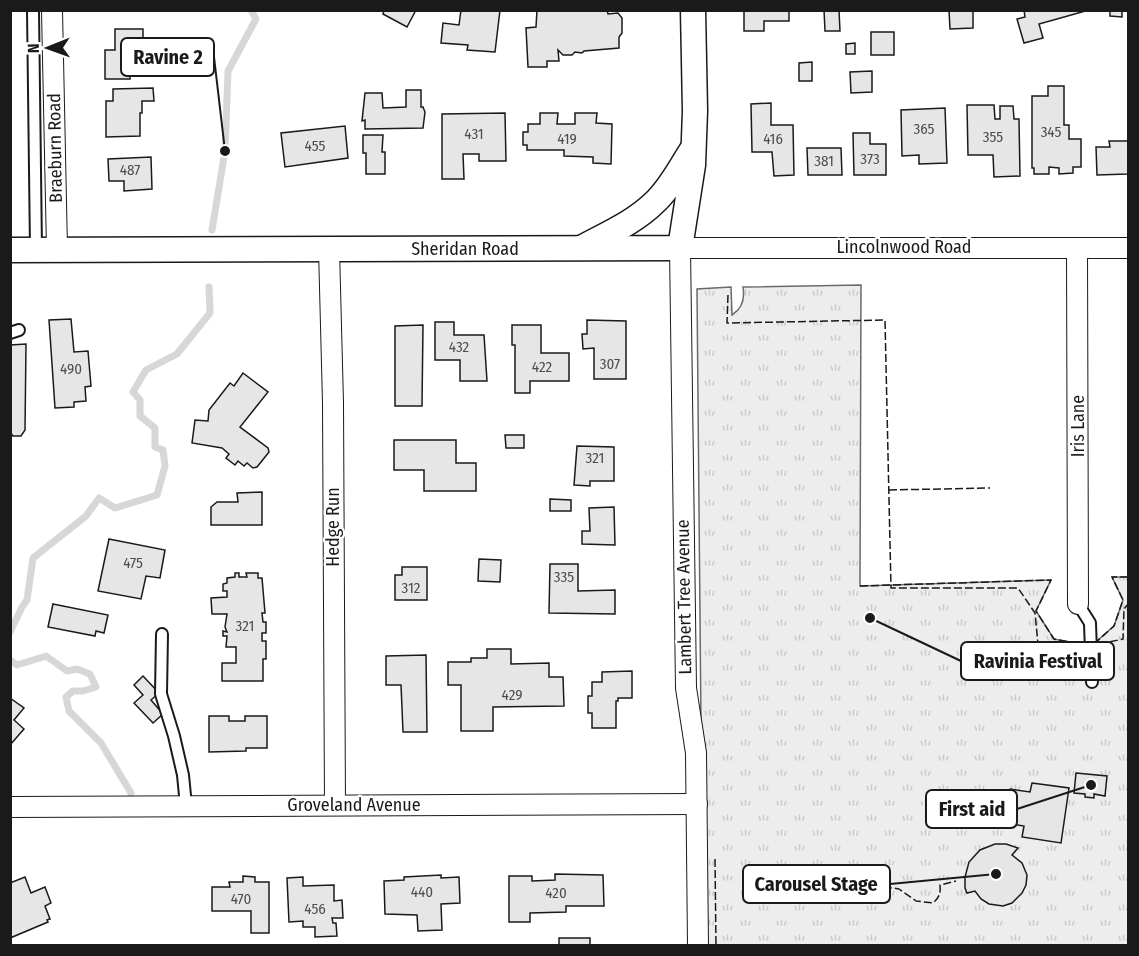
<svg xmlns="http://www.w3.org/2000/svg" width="1139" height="956" font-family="'Fira Sans Condensed',sans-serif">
<defs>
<pattern id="grass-tufts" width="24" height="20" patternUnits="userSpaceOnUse" patternTransform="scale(1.5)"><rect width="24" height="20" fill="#ededed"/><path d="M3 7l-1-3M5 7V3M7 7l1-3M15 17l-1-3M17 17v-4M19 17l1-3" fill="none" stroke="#cbcbcb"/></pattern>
</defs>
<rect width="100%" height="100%" fill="#fff"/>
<path fill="url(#grass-tufts)" stroke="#6a6a6a" stroke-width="1.5" d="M 861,285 L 860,586 L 1051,580 L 1036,611 L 1054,639 L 1091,646 L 1114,626 L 1123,600 L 1112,577 L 1128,577 L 1128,945 L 703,945 L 697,289 L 731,287 L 732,315 C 742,309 745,299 743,287 Z"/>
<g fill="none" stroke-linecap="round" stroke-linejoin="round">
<g stroke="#d7d7d7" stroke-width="7">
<polyline points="212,230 225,151 228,71 256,19 251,10"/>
<polyline points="10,632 22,607 27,600 33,558 86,516 99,498 115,508 157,495 165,466 163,450 155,447 155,428 140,416 140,400 133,392 146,370 177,354 210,313 209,287"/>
<polyline points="10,660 17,665 46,656 67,671 77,669 90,674 96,687 83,691 73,691 66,697 69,711 101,743 131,793"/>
</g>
</g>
<g fill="#e6e6e6" stroke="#1a1a1a" stroke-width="1.5">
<polygon points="416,10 407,27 383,14 384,10"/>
<polygon points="461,10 500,10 495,52 467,50 468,45 441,43 443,23 459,25"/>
<polygon points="537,10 607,10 608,14 618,13 622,18 622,33 619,37 619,48 584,51 582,53 575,52 572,55 563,55 558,50 559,61 547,61 547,67 528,67 526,28 536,27"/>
<polygon points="744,10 789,10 789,21 764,21 764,31 744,31"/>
<polygon points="824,10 839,10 840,31 825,31"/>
<polygon points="949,10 973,10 973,28 950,29"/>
<polygon points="1024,10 1089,10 1039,24 1043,38 1024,43 1017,19 1025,17"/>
<polygon points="1110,10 1122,10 1122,17 1110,16"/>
<polygon points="115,29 143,29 143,41 164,41 165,56 143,57 144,67 130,67 130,79 105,79 105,50 115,50"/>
<rect x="871" y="32" width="23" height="23"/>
<polygon points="855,43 855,54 846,54 846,44"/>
<polygon points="812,62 812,81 799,81 799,63"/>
<polygon points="872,71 872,92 851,93 850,72"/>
<polygon points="1048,86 1064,86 1064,125 1069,125 1069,139 1081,139 1081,167 1073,167 1073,173 1059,174 1059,168 1049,167 1049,174 1034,174 1034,168 1032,168 1032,96 1048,96"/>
<polygon points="153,88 154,101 142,101 142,113 140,113 140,136 106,137 106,101 113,101 113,89"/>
<polygon points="406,90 421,90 421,107 423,107 425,112 423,128 365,129 365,120 362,121 365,93 382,93 383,108 406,107"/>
<polygon points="771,103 771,125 793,125 794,175 774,176 772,152 752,152 751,104"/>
<polygon points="967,105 994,105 995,119 1000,119 1000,106 1013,106 1014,119 1019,119 1020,176 994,177 993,155 968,155"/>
<polygon points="945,108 947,163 919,164 919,155 902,156 901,110"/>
<polygon points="505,113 506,161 479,161 479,154 463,154 464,179 442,179 442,114"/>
<polygon points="540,113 558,113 557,124 575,124 575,113 597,113 596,123 612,124 611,164 593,163 593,157 564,156 564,150 527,150 527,145 523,145 523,132 528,132 528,124 540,124"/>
<polygon points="345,126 348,158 285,167 281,133"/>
<polygon points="853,133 870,133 870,144 886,144 886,175 854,175"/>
<polygon points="363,135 383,135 382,152 385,152 385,174 366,174 366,153 363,153"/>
<polygon points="1109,141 1128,141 1128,174 1097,175 1096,147 1110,147"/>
<polygon points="807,148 841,148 842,175 808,175"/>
<polygon points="151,157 152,189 124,191 124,181 109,181 108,159"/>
<polygon points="71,319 74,352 88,351 91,386 85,387 86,401 74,402 74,407 55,408 49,320"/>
<polygon points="587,320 626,321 626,379 594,379 594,348 583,349 582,334 587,334"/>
<polygon points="435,322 454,322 454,335 484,335 487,381 460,381 460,360 435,360"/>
<polygon points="423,325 422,406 395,406 395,326"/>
<polygon points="512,325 541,325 541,353 569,353 569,381 530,381 530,393 515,393 515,345 512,345"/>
<polygon points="26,344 25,430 21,436 13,436 10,432 10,345"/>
<polygon points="243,373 268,392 240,427 268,448 269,452 257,467 253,468 247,463 244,466 238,461 235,465 226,458 229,454 222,448 192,443 195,420 208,421 209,410 230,383 234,386"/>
<polygon points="505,435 524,435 524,448 506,448"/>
<polygon points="394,440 456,440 456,463 476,463 476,491 424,491 424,470 394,470"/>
<polygon points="577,446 614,447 614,481 590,481 590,486 574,485"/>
<polygon points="262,492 262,525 211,525 211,507 217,502 238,502 237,493"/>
<polygon points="550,499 571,500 571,511 550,511"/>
<polygon points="614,507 615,545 582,544 582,531 590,531 589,508"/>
<polygon points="109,539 165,550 160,578 146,576 141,599 98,591"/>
<polygon points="479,559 501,560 500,582 478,581"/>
<polygon points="550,564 578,564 578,591 615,590 615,614 549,613"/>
<polygon points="402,567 427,567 427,600 395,600 395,575 402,575"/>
<polygon points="235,573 239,573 239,577 247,577 246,573 258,573 258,578 262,578 265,613 262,613 263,622 266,622 266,633 262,633 262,641 266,641 266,659 263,659 263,681 222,681 222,663 236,663 236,647 226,647 227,636 223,636 223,631 227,632 225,627 227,614 212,614 211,598 227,597 227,591 223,591 223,584 227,583 227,578 235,577"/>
<polygon points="53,604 108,615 104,633 96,631 95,636 48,627"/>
<polygon points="487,649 511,649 511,664 549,663 549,677 563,677 564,706 493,707 493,731 461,731 461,685 448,685 448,662 471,662 471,658 487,658"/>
<polygon points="426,655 427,732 403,732 401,685 386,685 386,656"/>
<polygon points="632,671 632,698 618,698 618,701 616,701 616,728 592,728 592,713 588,713 588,696 592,696 592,682 602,682 602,672"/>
<polygon points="143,676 159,693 151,700 163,714 153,723 134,703 143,695 134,685"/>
<polygon points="10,698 24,708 14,720 24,729 10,745"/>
<polygon points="209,716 229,716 229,721 245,721 245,716 267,716 267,748 246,748 246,751 209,752"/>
<polygon points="1076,773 1107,776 1105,796 1094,794 1094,798 1085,797 1085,794 1074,793"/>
<polygon points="1032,783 1069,788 1061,843 1022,837 1024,826 1005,823 1010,789 1030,792"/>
<polygon points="995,844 1006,844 1018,848 1012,855 1022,863 1027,875 1026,885 1022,893 1012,903 1003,906 989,904 981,899 975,891 967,893 965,888 965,877 969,862 980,850"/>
<polygon points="555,874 603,875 604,906 566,906 566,912 530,913 530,922 509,922 509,876 532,876 532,881 555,880"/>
<polygon points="441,875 441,878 459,877 460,903 441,904 442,930 418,931 417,915 385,914 384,881 404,880 404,877"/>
<polygon points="243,876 255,877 255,882 269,882 269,933 251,933 251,911 212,911 212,887 230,887 229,882 243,882"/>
<polygon points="25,877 31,893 45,887 51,903 45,906 50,919 47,920 48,922 10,938 10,883"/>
<polygon points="303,877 303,886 334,885 334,901 342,900 343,918 332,918 333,923 336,923 337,936 315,937 315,927 303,927 303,921 289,922 287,878"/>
<polygon points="559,938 590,938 590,946 553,946 559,945"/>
</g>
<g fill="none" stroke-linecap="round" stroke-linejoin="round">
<defs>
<g id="service">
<polyline points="33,10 36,250"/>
<polyline points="10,333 19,330"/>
<polyline points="1078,604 1090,623 1092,682"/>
<polyline points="162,634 161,694 174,736 183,775 186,806"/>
</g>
<g id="minor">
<polyline points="52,10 57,250"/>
<polyline points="329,249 333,403 335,805"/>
<polyline points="1077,249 1078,604"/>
<polyline points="10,807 697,804"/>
<polyline points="698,946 696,753 686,688 680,248 1128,248"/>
</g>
<g id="tertiary">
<path d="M 583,247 C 607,234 635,222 655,202 C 670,188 680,168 691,151"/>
<polyline points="10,250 680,248 693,165 695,111 693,10"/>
</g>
</defs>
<use href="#service" stroke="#1a1a1a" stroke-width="14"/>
<use href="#minor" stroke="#1a1a1a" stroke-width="22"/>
<use href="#tertiary" stroke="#1a1a1a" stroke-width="27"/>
<use href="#service" stroke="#fff" stroke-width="10"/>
<use href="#minor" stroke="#fff" stroke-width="20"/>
<use href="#tertiary" stroke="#fff" stroke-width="24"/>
<g stroke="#1a1a1a" stroke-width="1.5" stroke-dasharray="8 3" stroke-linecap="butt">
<polyline points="728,295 727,323 885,320 891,588 1018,588 1035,613 1038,644 1091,646 1123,639 1124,609 1128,604"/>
<polyline points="889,490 990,488"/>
<polyline points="860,586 1051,580 1036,611 1054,639 1074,643"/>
<polyline points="1094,644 1114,626 1123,600 1112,577 1128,577"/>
<polyline points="715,859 716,946"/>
<path d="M 873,885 L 899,889 L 916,901 L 933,903 C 939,898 941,893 940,885 L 956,881"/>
</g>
</g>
<g text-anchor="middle" stroke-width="4.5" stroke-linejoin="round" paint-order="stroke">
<g font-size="15" fill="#4d4d4d">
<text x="924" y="134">365</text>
<text x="1051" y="137">345</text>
<text x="474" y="139">431</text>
<text x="993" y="142">355</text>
<text x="567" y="144">419</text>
<text x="773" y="144">416</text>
<text x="315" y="151">455</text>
<text x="870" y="164">373</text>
<text x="824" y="166">381</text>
<text x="130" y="175">487</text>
<text x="459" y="352">432</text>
<text x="610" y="369">307</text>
<text x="542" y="372">422</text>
<text x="71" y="374">490</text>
<text x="595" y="463">321</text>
<text x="133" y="568">475</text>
<text x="564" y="582">335</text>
<text x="411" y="593">312</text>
<text x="245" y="631">321</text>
<text x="512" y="700">429</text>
<text x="422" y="897">440</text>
<text x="556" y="898">420</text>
<text x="241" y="904">470</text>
<text x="315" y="914">456</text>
</g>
<g font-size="18" fill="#1a1a1a" stroke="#fff">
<text transform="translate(55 148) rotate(-91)" y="6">Braeburn Road</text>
<text x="904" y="253">Lincolnwood Road</text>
<text x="465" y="255">Sheridan Road</text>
<text transform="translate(1078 426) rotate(-90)" y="6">Iris Lane</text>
<text transform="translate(333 527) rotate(-90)" y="6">Hedge Run</text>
<text transform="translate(684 597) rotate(-91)" y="6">Lambert Tree Avenue</text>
<text x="354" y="811">Groveland Avenue</text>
</g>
</g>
<path fill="none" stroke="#1a1a1a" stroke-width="2" d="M225 151L214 57M870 618L961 661M1091 785L1017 809M996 874L890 884"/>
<g fill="#1a1a1a" stroke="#fff" stroke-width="2">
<circle cx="225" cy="151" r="6"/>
<circle cx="870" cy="618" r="6"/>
<circle cx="1091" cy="785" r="6"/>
<circle cx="996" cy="874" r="6"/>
</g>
<g fill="#fff" stroke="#1a1a1a" stroke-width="2">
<rect x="121" y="38" width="93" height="38" rx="6"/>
<rect x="961" y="642" width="153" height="38" rx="6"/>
<rect x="926" y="790" width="91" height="38" rx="6"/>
<rect x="743" y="865" width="147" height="38" rx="6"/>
</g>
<g font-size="20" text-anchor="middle" font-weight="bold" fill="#1a1a1a">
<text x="168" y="64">Ravine 2</text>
<text x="1038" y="668">Ravinia Festival</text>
<text x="972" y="816">First aid</text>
<text x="816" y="891">Carousel Stage</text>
</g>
<rect width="1139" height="956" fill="none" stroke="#1a1a1a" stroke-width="24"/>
<g transform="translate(48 48) rotate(269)" stroke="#ffffff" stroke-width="4.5" paint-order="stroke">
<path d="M0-4.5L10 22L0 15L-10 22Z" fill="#1a1a1a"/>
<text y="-9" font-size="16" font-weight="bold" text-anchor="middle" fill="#1a1a1a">N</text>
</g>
</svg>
